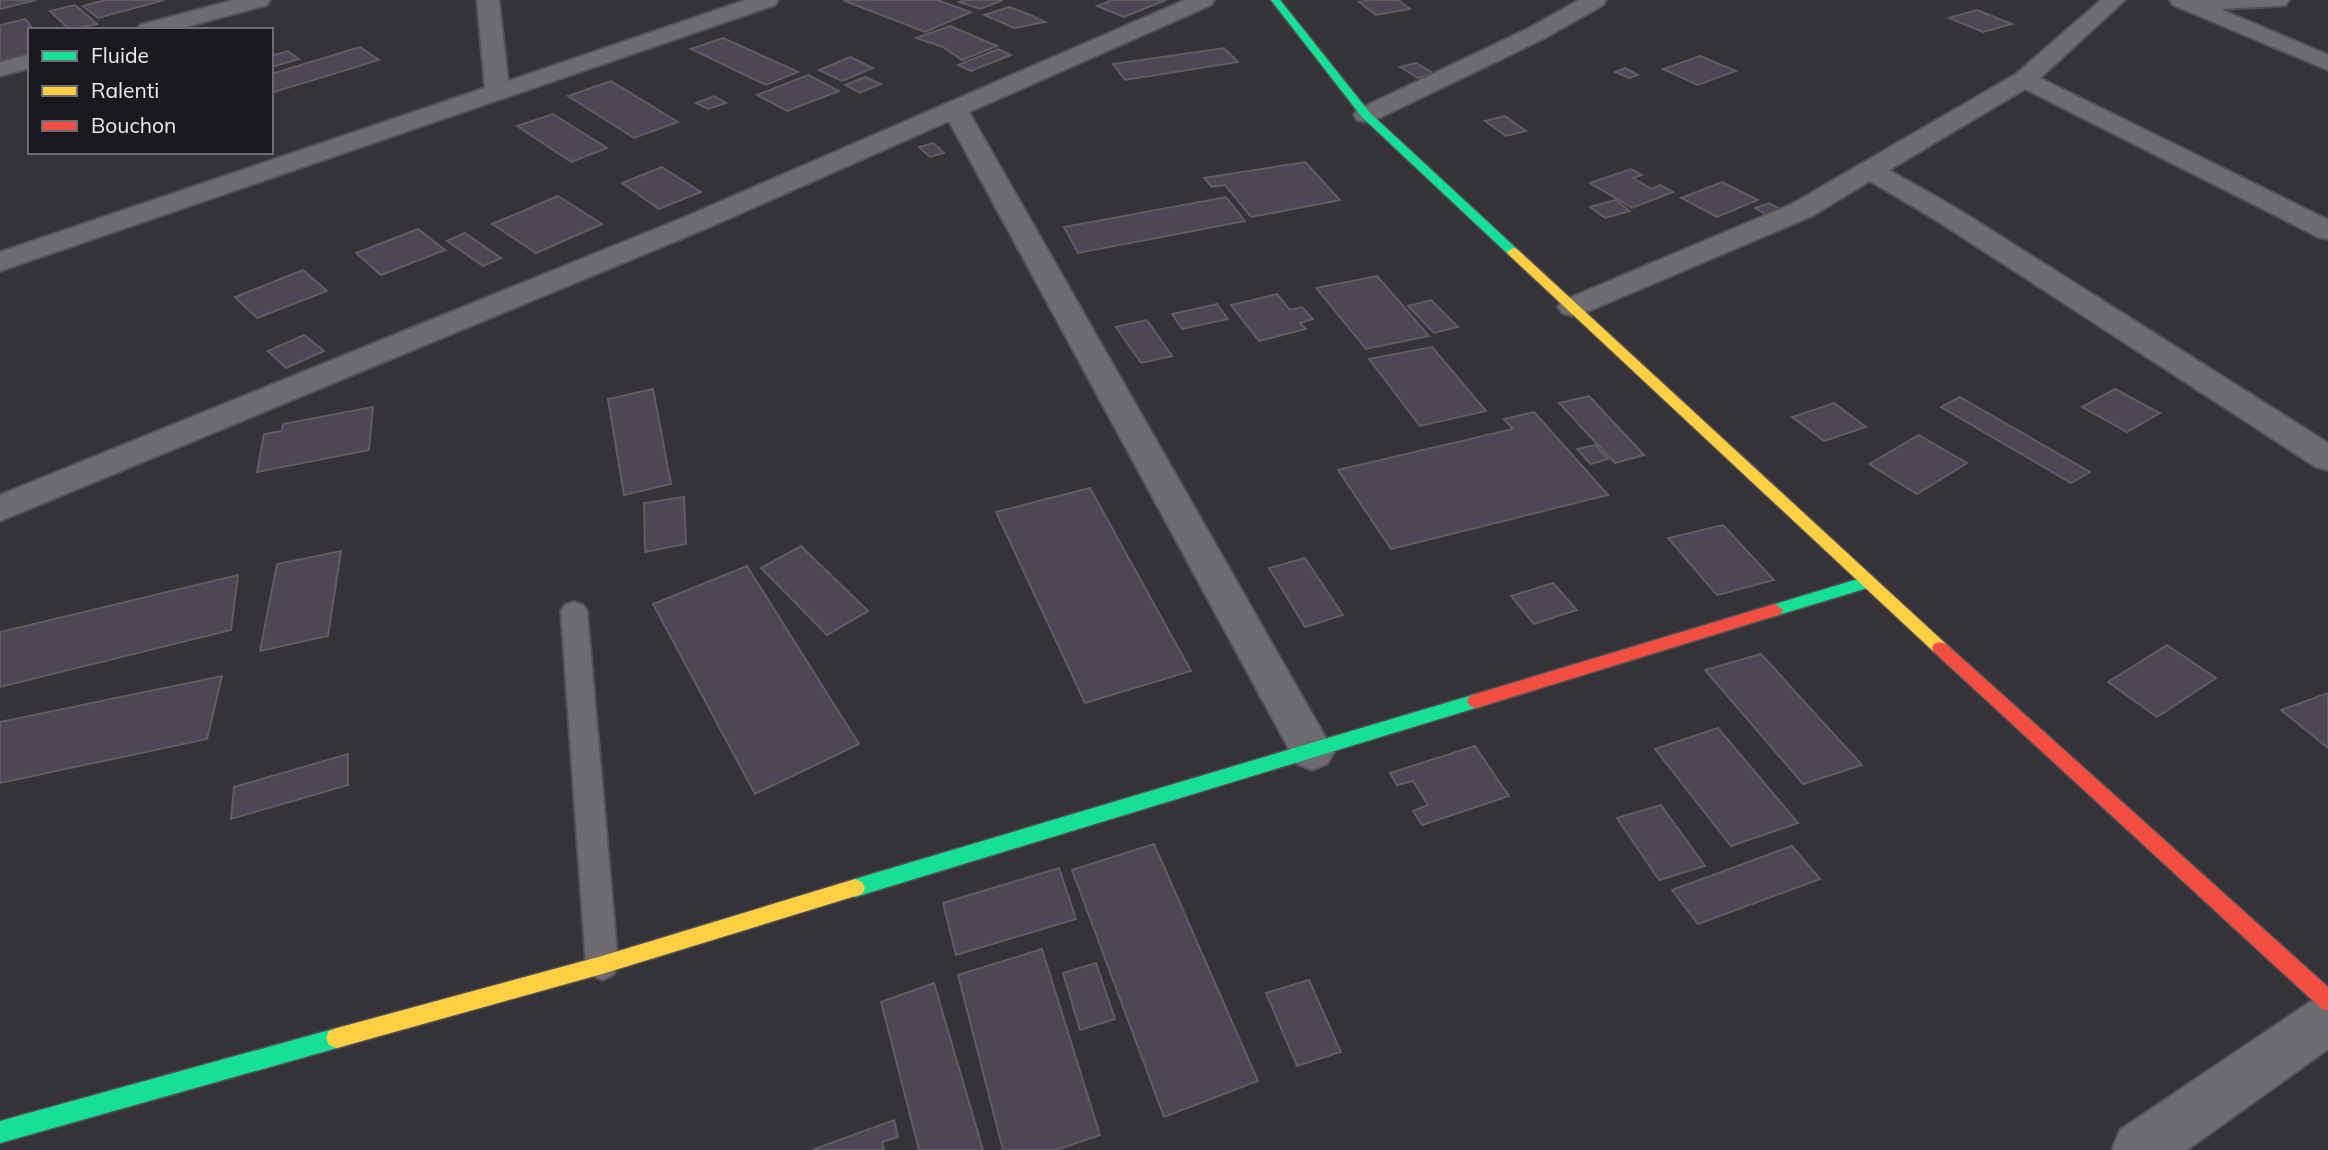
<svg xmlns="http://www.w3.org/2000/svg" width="2328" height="1150" font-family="Mulish,sans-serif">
<rect width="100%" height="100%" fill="#353238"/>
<g fill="#4d4654" stroke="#5f5d62" stroke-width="2">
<polygon points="0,0 36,0 0,9"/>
<polygon points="105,0 164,0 98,18 83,6"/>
<polygon points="848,0 937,0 971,12 925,32 845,1"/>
<polygon points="964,0 1003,0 980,9 959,2"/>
<polygon points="1112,0 1166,0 1124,17 1097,6"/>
<polygon points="1370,0 1398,0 1410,9 1376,15 1359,2"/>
<polygon points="75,5 97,24 70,30 50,11"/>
<polygon points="1009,7 1028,14 1045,22 1014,28 984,15"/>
<polygon points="1977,10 2012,24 1983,32 1949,18"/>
<polygon points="25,19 34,30 30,30 30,54 0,61 0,25"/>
<polygon points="950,26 997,46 962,60 943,47 916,38"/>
<polygon points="723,38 798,72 766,85 691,49"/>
<polygon points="360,47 379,60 271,93 271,74"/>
<polygon points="1224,48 1238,62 1125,80 1113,64"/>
<polygon points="998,49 1011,55 971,71 958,65"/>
<polygon points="288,51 299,59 271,67 271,56"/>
<polygon points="1700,56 1736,71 1698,85 1663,69"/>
<polygon points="850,57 873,68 842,81 819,70"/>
<polygon points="1416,63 1433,73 1418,78 1400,67"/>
<polygon points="1625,68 1638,75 1629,78 1615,72"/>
<polygon points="808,75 839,91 787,111 757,95"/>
<polygon points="865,77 881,84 860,93 845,85"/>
<polygon points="611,81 678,122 634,138 568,96"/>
<polygon points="714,96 726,103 708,109 696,103"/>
<polygon points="553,114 607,148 571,162 517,126"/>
<polygon points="1505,116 1526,131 1506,136 1485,121"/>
<polygon points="933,143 944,153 930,157 919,147"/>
<polygon points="1305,162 1340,200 1251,217 1225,185 1212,187 1204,178"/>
<polygon points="662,167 701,192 659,209 622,183"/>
<polygon points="1631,169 1642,175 1633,178 1652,189 1660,185 1673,192 1632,208 1590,183"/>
<polygon points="1722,182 1758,200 1717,217 1681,198"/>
<polygon points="558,196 602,224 536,253 492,224"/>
<polygon points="1226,197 1245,221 1078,253 1064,227"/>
<polygon points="1615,200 1630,211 1605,218 1590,207"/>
<polygon points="1769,203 1785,212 1770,217 1755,208"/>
<polygon points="418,229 445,250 381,275 356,253"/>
<polygon points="465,233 501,258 483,266 447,241"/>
<polygon points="303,270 327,291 257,318 235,297"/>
<polygon points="1377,276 1429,336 1366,349 1316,288"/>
<polygon points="1277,294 1290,310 1302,307 1313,319 1300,323 1306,329 1259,341 1231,305"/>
<polygon points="1431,300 1458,327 1434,333 1408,306"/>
<polygon points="1217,304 1228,319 1182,329 1172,314"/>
<polygon points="1147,320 1172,356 1141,363 1116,327"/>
<polygon points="304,335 324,351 286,368 268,351"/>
<polygon points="1432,347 1486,411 1420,426 1369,359"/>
<polygon points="653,389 671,484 624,495 608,399"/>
<polygon points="2115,389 2160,413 2127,432 2082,407"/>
<polygon points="1589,396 1644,455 1615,463 1559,403"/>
<polygon points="1960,397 2090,472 2071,483 1941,407"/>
<polygon points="1834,403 1866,427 1824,441 1792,417"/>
<polygon points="373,407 369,450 257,472 264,434 282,431 283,424"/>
<polygon points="1534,412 1608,495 1391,549 1338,470 1513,429 1504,419"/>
<polygon points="1919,435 1967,463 1917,494 1869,464"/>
<polygon points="1595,445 1608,459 1591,464 1577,449"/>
<polygon points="1090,488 1191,671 1085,703 996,512"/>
<polygon points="684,497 686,544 645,552 644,503"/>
<polygon points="1723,525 1774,580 1717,595 1668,538"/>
<polygon points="801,546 868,611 827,635 761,568"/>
<polygon points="341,551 328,636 260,651 277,564"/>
<polygon points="1305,558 1343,615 1305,627 1269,568"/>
<polygon points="747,566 859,744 755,794 653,604"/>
<polygon points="238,575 231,630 0,687 0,632"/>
<polygon points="1553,583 1577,610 1534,624 1511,596"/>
<polygon points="2167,645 2216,678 2157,717 2108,682"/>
<polygon points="1761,654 1862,765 1803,784 1705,670"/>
<polygon points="222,676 207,739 0,783 0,722"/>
<polygon points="2328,693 2328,748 2281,710"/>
<polygon points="1718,728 1798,823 1731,846 1655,749"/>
<polygon points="1475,746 1509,796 1422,825 1413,811 1428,805 1413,781 1397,785 1390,773"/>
<polygon points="348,754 348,785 231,819 234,787"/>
<polygon points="1661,805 1705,866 1659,880 1617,818"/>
<polygon points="1154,844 1258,1081 1164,1117 1072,870"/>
<polygon points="1792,846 1820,879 1698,924 1672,890"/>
<polygon points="1059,868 1076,919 956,955 943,903"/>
<polygon points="1042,949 1100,1135 1056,1150 1003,1150 958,975"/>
<polygon points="1096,963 1115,1019 1080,1030 1063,973"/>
<polygon points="1309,980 1341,1052 1297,1066 1266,993"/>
<polygon points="934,983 983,1150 919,1150 881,1002"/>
<polygon points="894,1120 898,1137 882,1142 884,1150 812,1150"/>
</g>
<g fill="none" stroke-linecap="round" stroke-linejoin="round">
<defs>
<polygon id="lane" points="574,602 583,605 587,611 618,965 613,975 602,980 591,975 586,965 561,611 565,605"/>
<g id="street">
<polygon points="234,0 270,0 267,5 174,30 137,30 140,25"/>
<polygon points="477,0 499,0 508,81 746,0 778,0 775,5 0,271 0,252 485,88"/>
<polygon points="1185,0 1214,0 1211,5 969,112 1327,740 1334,752 1327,764 1312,770 1297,764 949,121 705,229 0,521 0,495 685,217"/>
<polygon points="1579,0 1606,0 1603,5 1545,38 1375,120 1366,122 1357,120 1354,115 1357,110 1529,28"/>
<polygon points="2101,0 2125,0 2040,78 2328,220 2328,239 2318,237 2025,89 1889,170 1956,208 2328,443 2328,470 2316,467 1936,220 1870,181 1812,216 1584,313 1573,316 1562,313 1558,307 1562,301 1792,204 2016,74"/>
<polygon points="2170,0 2289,0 2286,5 2278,6 2220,9 2328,55 2328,70 2173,5"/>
<polygon points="30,54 30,68 0,76 0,62"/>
<polygon points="2328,995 2328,1049 2187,1150 2112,1150 2120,1130 2310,1002"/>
</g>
<g id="fast">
<polygon points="1271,0 1280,0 1370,113 1517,249 1517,255 1509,255 1362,117"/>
<polygon points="1868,576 1874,578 1876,582 1874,586 1775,616 1767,610 1769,606"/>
<polygon points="1476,694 1482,696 1485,701 1482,706 855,897 848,894 845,888 848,882 855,879"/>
<polygon points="337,1028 345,1031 348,1038 345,1045 337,1048 0,1143 0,1121"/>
</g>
<g id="slow">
<polygon points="1513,248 1517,249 1946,644 1948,648 1946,652 1934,652 1509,255 1507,252"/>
<polygon points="855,879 862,882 865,888 862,894 602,974 337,1048 329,1045 326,1038 329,1031 337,1028 602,956"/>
</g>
<g id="jam">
<polygon points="1775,604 1783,610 1781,614 1476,708 1470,706 1467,701 1470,696 1476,694"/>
<polygon points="1940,642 1946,644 2328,987 2328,1011 2321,1008 1934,652 1932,648 1934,644"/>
</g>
</defs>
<use href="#lane" stroke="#535156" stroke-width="4"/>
<use href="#street" stroke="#535156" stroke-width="4"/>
<use href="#fast" stroke="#535156" stroke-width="3"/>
<use href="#slow" stroke="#535156" stroke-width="3"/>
<use href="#jam" stroke="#535156" stroke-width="3"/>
<use href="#lane" fill="#6d6c70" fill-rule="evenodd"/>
<use href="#street" fill="#6d6c70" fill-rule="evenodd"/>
<use href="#fast" fill="#16e098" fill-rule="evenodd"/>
<use href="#slow" fill="#ffcf43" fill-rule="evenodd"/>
<use href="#jam" fill="#f24e42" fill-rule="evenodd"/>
</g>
<rect x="28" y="28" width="245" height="126" fill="#1a181e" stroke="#6f6c73" stroke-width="2"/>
<rect x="42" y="51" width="35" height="10" fill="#16e098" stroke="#6f6c73" stroke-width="2"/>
<text x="91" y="63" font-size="21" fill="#eeebf3">Fluide</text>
<rect x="42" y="86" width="35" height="10" fill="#ffcf43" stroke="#6f6c73" stroke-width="2"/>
<text x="91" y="98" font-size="21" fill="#eeebf3">Ralenti</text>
<rect x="42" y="121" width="35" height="10" fill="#f24e42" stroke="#6f6c73" stroke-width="2"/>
<text x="91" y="133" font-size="21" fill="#eeebf3">Bouchon</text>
</svg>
